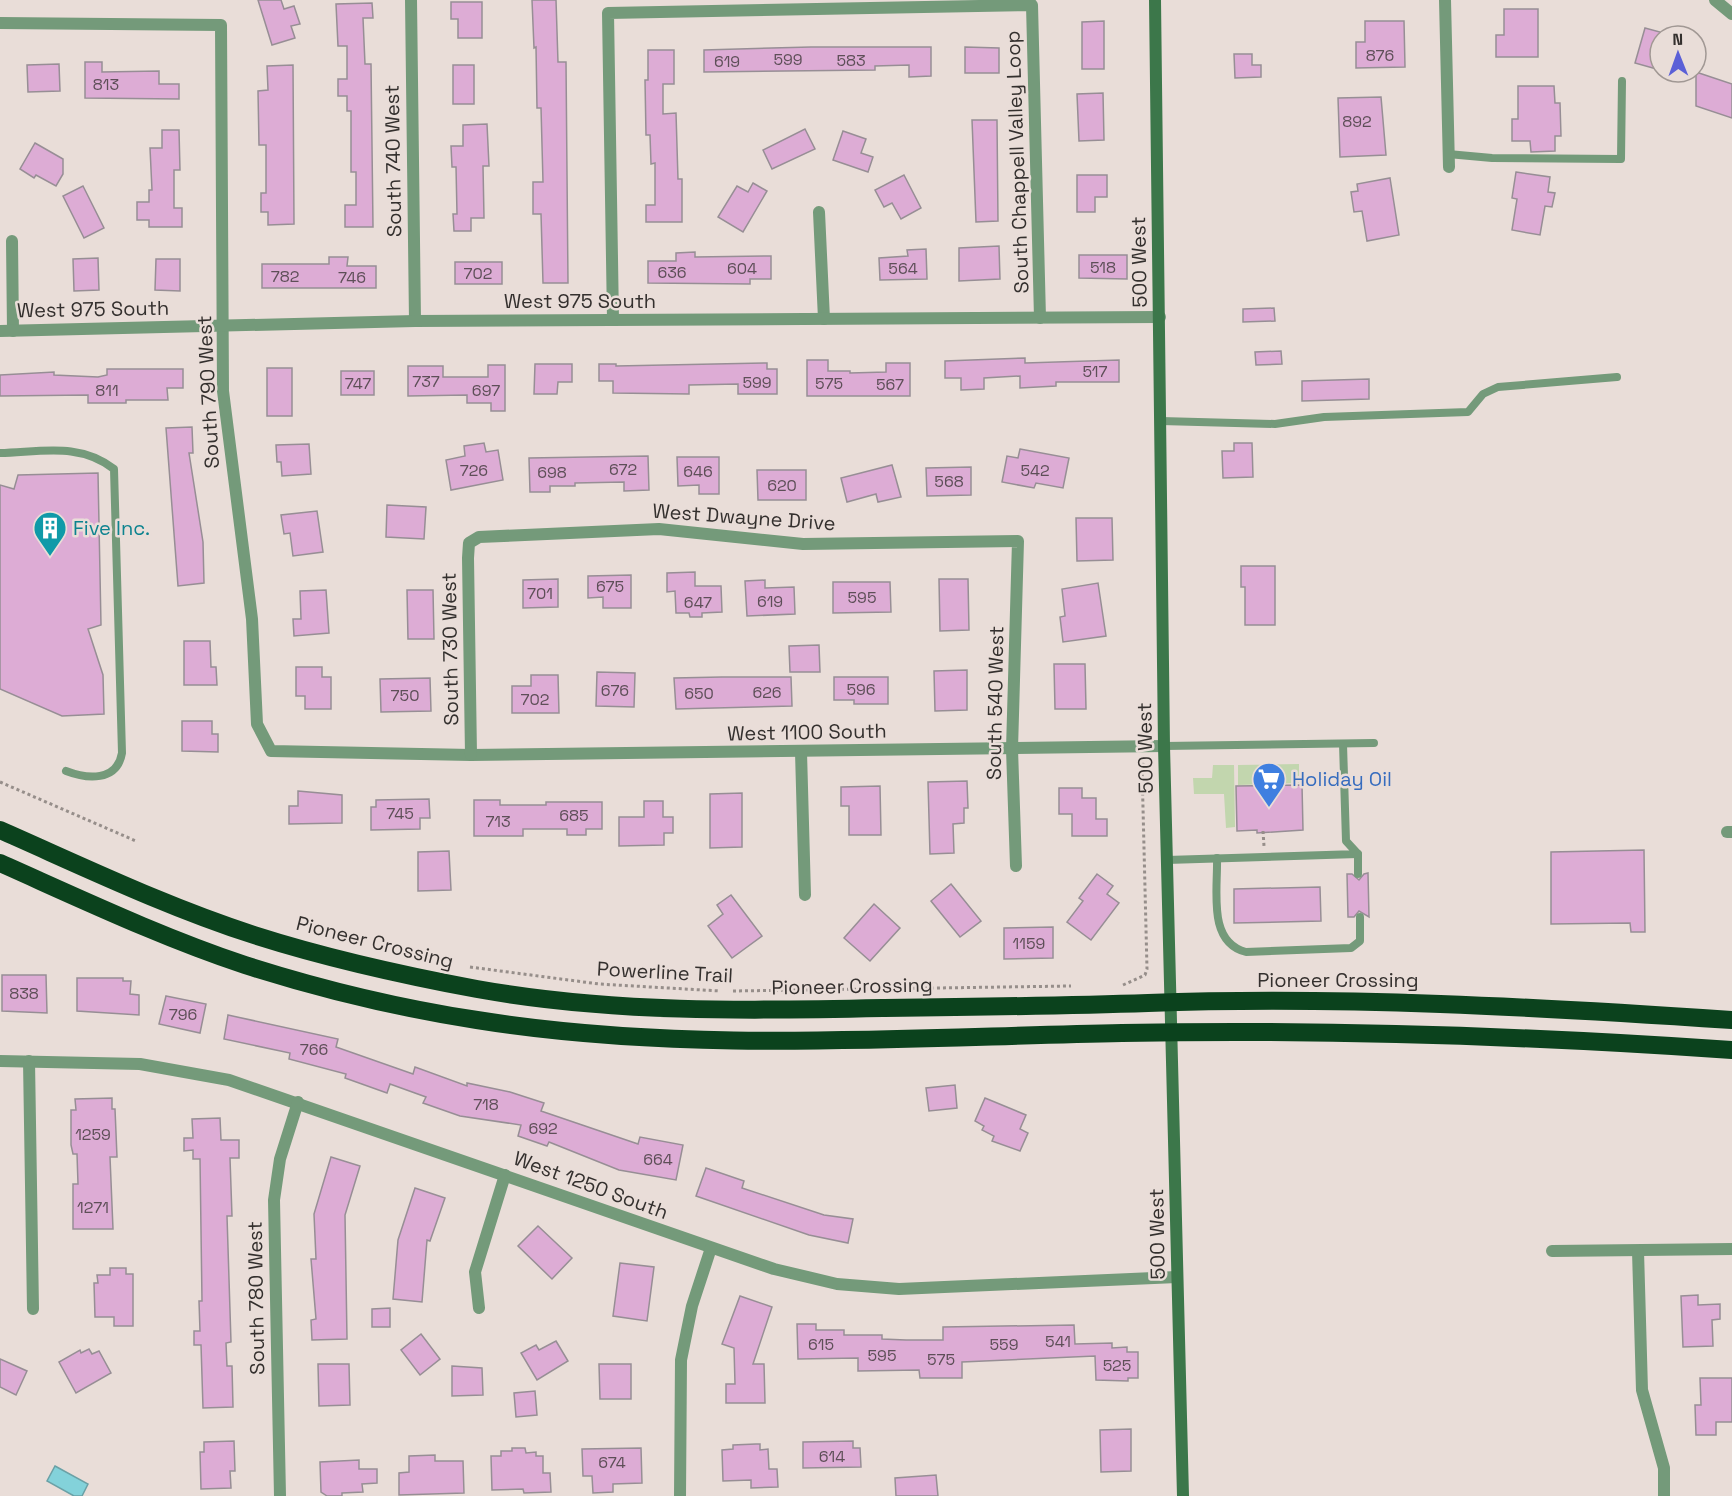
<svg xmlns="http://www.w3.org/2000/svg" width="1732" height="1496" font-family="'Space Grotesk',sans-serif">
<rect width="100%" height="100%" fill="#e9ddd8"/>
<g fill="#c2d6ae">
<polygon points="1299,764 1299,783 1238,785 1238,765"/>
<polygon points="1213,765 1234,765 1235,827 1226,828 1224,794 1194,794 1193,778 1212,778"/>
</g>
<polygon fill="#83d2da" stroke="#6ba1a6" stroke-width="1.5" points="55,1466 88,1484 82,1496 74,1496 47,1481"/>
<g fill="#ddacd5" stroke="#978e95" stroke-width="1.5">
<polygon points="258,0 281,0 284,9 294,6 300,24 291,26 295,38 272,45"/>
<polygon points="532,0 556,0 558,62 566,62 568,283 543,283 541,214 533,214 533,182 543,182 541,108 537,108 536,47 534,48"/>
<polygon points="451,2 482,2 482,38 458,38 458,19 451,19"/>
<polygon points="372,3 373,18 363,18 365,64 371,64 373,227 345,227 345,205 356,205 356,172 351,172 351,111 347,111 347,96 338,96 338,79 347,79 347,46 338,46 336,4"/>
<polygon points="1504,9 1538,9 1538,57 1496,57 1496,35 1504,35"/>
<polygon points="1104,21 1104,69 1082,69 1082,22"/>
<polygon points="1365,21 1404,21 1405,67 1356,68 1356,42 1365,42"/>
<polygon points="1645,28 1660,32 1660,70 1635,63"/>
<polygon points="811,47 931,47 931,76 909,77 909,65 875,66 875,70 704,72 704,50"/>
<polygon points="965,47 999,48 999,73 965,73"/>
<polygon points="648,50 674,50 674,84 663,84 663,114 676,113 678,179 682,179 682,222 646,222 646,205 655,205 655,163 651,164 650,135 646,135 645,80 648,80"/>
<polygon points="1234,54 1252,54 1252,65 1261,65 1261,77 1235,78"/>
<polygon points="85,62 102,62 102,72 159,71 159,84 179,84 179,99 85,98"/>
<polygon points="59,64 60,91 28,92 27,65"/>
<polygon points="293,65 294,224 268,225 268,212 261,212 261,193 266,193 266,145 259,145 258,91 268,90 267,66"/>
<rect x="453" y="65" width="21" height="39"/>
<polygon points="1696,72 1732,84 1732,118 1696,106"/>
<polygon points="1518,86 1554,86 1555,103 1560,103 1561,136 1555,136 1555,151 1531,152 1530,141 1512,141 1512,119 1518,119"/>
<polygon points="1103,93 1104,140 1079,141 1077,94"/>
<polygon points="1381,97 1386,155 1340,157 1338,98"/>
<polygon points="972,120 997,120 998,221 976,222"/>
<polygon points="487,124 489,166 483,166 484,218 471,218 471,231 454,231 453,214 457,214 456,167 452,167 451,146 463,146 463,125"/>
<polygon points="805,129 815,149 772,169 763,150"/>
<polygon points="162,130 179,130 180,170 174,170 174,208 182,208 182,227 149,227 149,220 137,220 137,202 149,202 149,190 152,190 150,148 162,148"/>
<polygon points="843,131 866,139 861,153 873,157 868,172 833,160"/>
<polygon points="35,143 63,159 63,174 56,186 36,175 34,178 20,169"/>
<polygon points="1516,172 1550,177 1548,192 1555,193 1552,207 1545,206 1540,235 1512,230 1517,199 1512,198"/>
<polygon points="904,175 921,208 901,219 892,203 884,207 875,190"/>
<polygon points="1077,175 1107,175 1107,197 1095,197 1095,212 1077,212"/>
<polygon points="1390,178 1399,235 1367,241 1362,211 1354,212 1351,192 1358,191 1357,184"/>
<polygon points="753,183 767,191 743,232 718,217 737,186 748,192"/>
<polygon points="83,186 104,228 84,238 63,196"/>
<polygon points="999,246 1000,279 959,281 959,248"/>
<polygon points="926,249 927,279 880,280 879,258 908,256 907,250"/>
<polygon points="695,252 695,257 771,256 771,279 750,279 750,284 648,283 648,261 676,261 676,253"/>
<polygon points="1079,255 1127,255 1127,279 1079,278"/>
<polygon points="329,257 348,257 347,266 376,266 376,288 262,288 262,264 329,264"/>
<polygon points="98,258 99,290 74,291 73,259"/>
<polygon points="156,259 180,259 180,291 155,290"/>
<rect x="455" y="262" width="47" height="22"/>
<polygon points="1274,308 1275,321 1243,322 1243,309"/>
<polygon points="1281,351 1282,364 1256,365 1255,352"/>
<polygon points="1025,358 1025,363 1119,360 1119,382 1056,382 1056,386 1020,388 1020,376 984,378 984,389 961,390 961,378 945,378 945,361"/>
<polygon points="807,360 828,360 828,371 850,371 850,373 886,372 886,363 910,363 910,396 807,396"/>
<polygon points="767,363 767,369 777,369 777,394 738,394 738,384 689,385 689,394 613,393 613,381 599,381 599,364 616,364 616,366"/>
<polygon points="535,364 572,364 572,382 558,382 557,394 534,394"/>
<polygon points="488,365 505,365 505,411 491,411 491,403 467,403 467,395 408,396 408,366 443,366 443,377 488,377"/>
<rect x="267" y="368" width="25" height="48"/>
<polygon points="107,369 183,369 183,388 167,388 168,400 126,400 126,403 88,403 88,395 0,396 0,375 54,372 54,375 98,377 107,375"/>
<rect x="341" y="371" width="33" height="24"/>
<polygon points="1369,379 1369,399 1302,401 1302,381"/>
<polygon points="192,427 193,453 189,453 203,542 204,583 178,586 166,428"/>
<polygon points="484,443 486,452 498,450 503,480 451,490 446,460 465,456 464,446"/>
<polygon points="1234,443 1252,443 1253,477 1223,478 1222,451 1234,451"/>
<polygon points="309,444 311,474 282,476 281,462 277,462 276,445"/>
<polygon points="1020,449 1069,458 1063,488 1036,483 1034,488 1002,482 1007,456 1018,458"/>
<polygon points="648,456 649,490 624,491 624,482 575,483 575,486 550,486 550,492 530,492 529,458"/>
<polygon points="677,457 719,457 719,494 699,494 699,485 678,486"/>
<polygon points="892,465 901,497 878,502 876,494 847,502 841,478"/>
<polygon points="971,467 971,495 927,496 926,468"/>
<polygon points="757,470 806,470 806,500 758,500"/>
<polygon points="98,473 101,625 88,629 103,675 104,714 62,716 0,689 0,485 14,489 18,475"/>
<polygon points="387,505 426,507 424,539 386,537"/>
<polygon points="317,511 323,552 293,556 290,533 284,534 281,515"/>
<polygon points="1076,518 1112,518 1113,560 1077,561"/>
<polygon points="1241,566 1275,566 1275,625 1245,625 1245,587 1241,587"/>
<polygon points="695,572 695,586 721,586 722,612 702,613 702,617 690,617 689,613 676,613 675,591 667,592 667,573"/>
<polygon points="631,575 631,608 603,608 603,597 588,598 588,576"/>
<polygon points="558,579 558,607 523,608 523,580"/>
<polygon points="939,579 968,579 969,630 940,631"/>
<polygon points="765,580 765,588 794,587 795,614 747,616 745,581"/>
<polygon points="833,582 890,582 891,612 833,613"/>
<polygon points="1098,583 1106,636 1063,642 1060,617 1065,616 1062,589"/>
<polygon points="326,590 329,633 294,636 293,619 301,619 300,591"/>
<polygon points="407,590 433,590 434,639 408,639"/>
<polygon points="184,641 210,641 211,667 216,667 217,685 184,685"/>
<polygon points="819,645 820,672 790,672 789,646"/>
<polygon points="1054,664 1085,664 1086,709 1055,709"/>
<polygon points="296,667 322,667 322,677 331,677 331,709 305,709 305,696 296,696"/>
<polygon points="967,670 967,710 935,711 934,671"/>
<polygon points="597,672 635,673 634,707 596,706"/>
<polygon points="531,675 558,675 559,713 512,713 512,686 531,686"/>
<polygon points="722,677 791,677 792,706 676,709 674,678"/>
<polygon points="834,677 888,677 888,704 854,704 854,700 834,700"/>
<polygon points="430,678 431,711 381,712 380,679"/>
<polygon points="182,721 212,721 212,734 218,734 218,752 182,751"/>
<polygon points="967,781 968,808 964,808 964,823 953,824 954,853 930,854 928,782"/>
<polygon points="1302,785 1303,830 1257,833 1257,830 1237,831 1236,786"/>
<polygon points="880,786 881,835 849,835 849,806 841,806 841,787"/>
<polygon points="1059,788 1082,788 1082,798 1096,798 1096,819 1107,819 1107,836 1072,836 1072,814 1059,814"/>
<polygon points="298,791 342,795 342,823 289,824 289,806 298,806"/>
<polygon points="742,793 742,847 710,848 710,794"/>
<polygon points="429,799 430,818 420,818 420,829 371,830 371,807 376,807 376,800"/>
<polygon points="474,800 500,800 500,805 546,805 546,802 602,802 602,829 586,829 586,835 567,835 567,829 523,829 523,836 474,836"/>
<polygon points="644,801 663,801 663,817 673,817 673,833 664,833 664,845 619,846 619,817 644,817"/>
<polygon points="1644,850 1645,932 1631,932 1630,923 1551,924 1551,852"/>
<polygon points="449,851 451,890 418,891 418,852"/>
<polygon points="1368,873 1369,917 1359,911 1354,917 1348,917 1347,874 1352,874 1359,880 1364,874"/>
<polygon points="1097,874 1113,886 1107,894 1119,903 1091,940 1067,922 1083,901 1079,898"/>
<polygon points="951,884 981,921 960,937 931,901"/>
<polygon points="1320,887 1321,921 1234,923 1234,889"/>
<polygon points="731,895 762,936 732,958 708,926 723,914 717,905"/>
<polygon points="874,904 900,928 870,961 844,938"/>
<polygon points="1053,927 1053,958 1004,959 1004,928"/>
<polygon points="2,975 46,975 47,1013 2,1011"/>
<polygon points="77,978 123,978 123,981 131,981 130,994 139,995 139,1015 77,1011"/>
<polygon points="166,996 206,1004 200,1033 159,1024"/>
<polygon points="228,1015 338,1039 336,1047 413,1074 415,1067 467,1086 467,1083 510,1092 544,1103 541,1111 638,1144 640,1137 683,1145 676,1180 619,1170 549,1142 547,1146 518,1136 521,1125 460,1116 423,1103 426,1097 390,1084 387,1093 345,1078 346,1074 289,1059 290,1053 224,1039"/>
<polygon points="955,1085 957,1108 929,1111 926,1088"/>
<polygon points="112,1098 112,1109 115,1109 117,1157 110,1157 113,1229 73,1229 73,1184 78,1184 77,1154 73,1154 71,1145 71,1110 76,1110 75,1099"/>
<polygon points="985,1098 1026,1115 1020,1129 1028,1133 1020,1151 992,1141 994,1136 982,1130 984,1126 975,1121"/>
<polygon points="220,1118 221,1140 239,1140 239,1158 230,1158 232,1216 227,1216 231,1342 226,1343 227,1366 232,1366 233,1407 203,1408 201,1345 194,1345 194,1331 200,1331 199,1301 202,1301 200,1159 193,1159 193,1150 184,1151 184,1138 193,1138 192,1119"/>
<polygon points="331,1157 360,1166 345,1215 347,1339 312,1340 311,1320 316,1319 311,1259 316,1259 314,1214"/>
<polygon points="706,1168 744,1181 742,1188 824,1215 853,1219 848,1243 809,1235 696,1196"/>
<polygon points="415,1188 445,1198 430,1241 427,1240 422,1302 393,1299 398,1240"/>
<polygon points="538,1226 572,1258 552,1279 518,1246"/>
<polygon points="620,1263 654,1267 647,1321 613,1316"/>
<polygon points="110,1268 126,1268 126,1274 133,1274 133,1326 114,1326 114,1317 95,1317 94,1283 98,1283 97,1275 110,1275"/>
<polygon points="1698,1295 1698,1305 1720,1304 1720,1319 1712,1320 1713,1346 1683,1347 1681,1296"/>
<polygon points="740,1296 772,1307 753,1364 764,1364 765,1403 726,1403 726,1384 735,1384 734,1348 722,1344"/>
<polygon points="390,1308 390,1327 372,1327 372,1309"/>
<polygon points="797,1324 816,1324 816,1330 844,1330 844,1335 882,1335 882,1339 906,1340 943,1340 943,1327 1074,1325 1075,1344 1112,1343 1112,1348 1127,1347 1127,1352 1138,1352 1138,1378 1128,1378 1128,1381 1096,1380 1095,1356 962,1362 962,1378 920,1378 919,1370 858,1371 858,1358 798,1359"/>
<polygon points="421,1334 440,1359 420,1375 401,1350"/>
<polygon points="556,1341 568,1361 537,1380 521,1353 536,1345 539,1350"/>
<polygon points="89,1349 92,1354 99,1351 111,1373 76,1393 59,1362 80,1350 81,1353"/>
<polygon points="0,1359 27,1371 16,1395 0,1387"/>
<polygon points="318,1364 349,1364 350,1405 319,1406"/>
<polygon points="599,1364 631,1364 631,1399 600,1399"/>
<polygon points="452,1366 482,1368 483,1395 452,1396"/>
<polygon points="1700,1378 1732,1378 1732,1422 1716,1422 1716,1435 1696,1435 1695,1405 1701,1405"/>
<polygon points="535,1391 537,1415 516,1417 514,1393"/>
<polygon points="1131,1429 1131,1471 1101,1472 1100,1430"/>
<polygon points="234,1441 235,1471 230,1471 231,1488 201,1489 200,1452 204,1452 204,1442"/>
<polygon points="853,1441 853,1448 860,1448 861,1467 803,1468 803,1442"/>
<polygon points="756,1444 760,1444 760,1450 768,1449 769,1469 777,1469 778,1487 751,1488 751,1480 723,1481 722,1450 733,1449 733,1445"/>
<polygon points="512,1448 525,1448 526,1453 536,1452 536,1456 543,1456 543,1473 550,1473 551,1492 524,1493 523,1489 492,1490 491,1456 501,1456 501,1451 512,1451"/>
<polygon points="641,1448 642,1483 613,1484 613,1492 593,1493 592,1476 583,1476 582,1449"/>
<polygon points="435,1455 435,1461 463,1461 464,1493 399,1495 399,1473 409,1472 409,1456"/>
<polygon points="359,1460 359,1469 377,1469 377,1483 362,1484 363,1492 342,1493 342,1496 327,1496 321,1492 320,1462"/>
<polygon points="936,1475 938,1496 896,1496 895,1478"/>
</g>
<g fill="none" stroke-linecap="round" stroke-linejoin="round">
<g stroke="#968e8a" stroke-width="3" stroke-dasharray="3 3" stroke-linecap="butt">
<polyline points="0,782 136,841"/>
<polyline points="1263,831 1264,846"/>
<polyline points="470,967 599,984 720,991"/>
<polyline points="1123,985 1145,975 1147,969 1142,767 1146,760"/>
<polyline points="733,991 1071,986"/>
</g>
<g stroke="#749a7a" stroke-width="8">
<polyline points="1448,154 1492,158 1621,159 1622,81"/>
<polyline points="1161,421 1275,424 1324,417 1468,412 1483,394 1498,387 1617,377"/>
<path d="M 0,453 C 41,452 80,442 114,469 L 122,753 C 117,782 87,779 66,771"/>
<polyline points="1164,746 1374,743"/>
<polyline points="1358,854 1358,874"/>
<path d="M 1217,858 C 1218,890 1207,942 1246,952 L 1351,948 L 1360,941 L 1360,917"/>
<polyline points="1167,860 1358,854 1346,841 1343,744"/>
</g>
<g stroke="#749a7a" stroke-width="12">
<polyline points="411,0 415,321"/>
<polyline points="1445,0 1449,167"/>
<polyline points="1715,0 1732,14"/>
<polyline points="0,23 221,25 223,391 252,619 257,724 271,751 471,755 1164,746"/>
<polyline points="819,212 824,319"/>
<polyline points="12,241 13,331"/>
<polyline points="613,320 608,13 1032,5 1040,318"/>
<polyline points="0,331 415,321 1160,317"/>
<polyline points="801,752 805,895"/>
<polyline points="471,755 468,558 469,543 479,537 659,529 803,544 1018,541 1012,749 1016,866"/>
<polyline points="1727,832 1732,832"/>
<polyline points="0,1061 140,1064 229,1080 774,1269 837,1284 899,1289 1177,1277"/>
<polyline points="29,1061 33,1309"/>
<polyline points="1552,1251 1732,1249"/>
<polyline points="1638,1251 1642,1390 1664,1468 1664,1496"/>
<polyline points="479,1308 475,1272 505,1175"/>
<polyline points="280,1496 274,1200 280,1159 298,1102"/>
<polyline points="680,1496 681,1360 692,1306 711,1248"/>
</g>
<polyline stroke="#3c774a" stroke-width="12" points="1155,0 1164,746 1183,1496"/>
<g stroke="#0b421d" stroke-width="18">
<path d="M 0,830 C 84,867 167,907 254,935 C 326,958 402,975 477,989 C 611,1013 748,1011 883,1008 C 971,1007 1060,1006 1148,1003 C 1343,996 1538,1007 1732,1020"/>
<path d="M 0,863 C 81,899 161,937 245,965 C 320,989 399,1008 477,1020 C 690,1054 908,1037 1122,1033 C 1326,1029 1529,1036 1732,1050"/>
</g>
</g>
<defs>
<symbol id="building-pin" viewBox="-11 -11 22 30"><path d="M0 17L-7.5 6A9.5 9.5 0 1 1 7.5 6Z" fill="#0f9aa8" stroke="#e9ddd8"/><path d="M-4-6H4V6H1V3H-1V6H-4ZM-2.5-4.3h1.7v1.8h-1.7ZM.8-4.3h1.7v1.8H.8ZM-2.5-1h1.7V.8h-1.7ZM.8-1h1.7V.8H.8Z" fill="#fff"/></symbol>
<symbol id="supermarket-pin" viewBox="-11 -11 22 30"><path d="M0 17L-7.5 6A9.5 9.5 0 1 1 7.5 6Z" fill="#3f7fe0" stroke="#e9ddd8"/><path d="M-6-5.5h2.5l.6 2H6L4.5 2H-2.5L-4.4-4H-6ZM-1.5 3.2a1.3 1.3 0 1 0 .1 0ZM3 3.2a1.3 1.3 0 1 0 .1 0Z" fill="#fff"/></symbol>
</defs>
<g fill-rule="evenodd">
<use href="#building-pin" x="31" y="509" width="38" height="52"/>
<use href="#supermarket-pin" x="1250" y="760" width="38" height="52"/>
</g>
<g text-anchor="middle" stroke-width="5" stroke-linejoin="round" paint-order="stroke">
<g font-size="16" fill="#5e4f58">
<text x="1380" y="61">876</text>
<text x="788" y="65">599</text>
<text x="851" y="66">583</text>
<text x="727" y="67">619</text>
<text x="106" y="90">813</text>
<text x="1357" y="127">892</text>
<text x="1103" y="273">518</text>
<text x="742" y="274">604</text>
<text x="903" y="274">564</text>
<text x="672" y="278">636</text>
<text x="478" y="279">702</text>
<text x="285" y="282">782</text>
<text x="352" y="283">746</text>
<text x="1095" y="377">517</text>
<text x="426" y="387">737</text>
<text x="757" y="388">599</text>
<text x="358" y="389">747</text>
<text x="829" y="389">575</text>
<text x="890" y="390">567</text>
<text x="107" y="396">811</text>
<text x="486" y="396">697</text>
<text x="623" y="475">672</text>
<text x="474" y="476">726</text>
<text x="1035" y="476">542</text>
<text x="698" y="477">646</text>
<text x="552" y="478">698</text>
<text x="949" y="487">568</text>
<text x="782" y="491">620</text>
<text x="610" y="592">675</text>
<text x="540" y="599">701</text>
<text x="862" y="603">595</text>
<text x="770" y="607">619</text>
<text x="698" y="608">647</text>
<text x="861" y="695">596</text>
<text x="615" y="696">676</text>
<text x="767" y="698">626</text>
<text x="699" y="699">650</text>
<text x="405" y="701">750</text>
<text x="535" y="705">702</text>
<text x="400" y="819">745</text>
<text x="574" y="821">685</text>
<text x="498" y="827">713</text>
<text x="1029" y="949">1159</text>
<text x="24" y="999">838</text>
<text x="183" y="1020">796</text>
<text x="314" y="1055">766</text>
<text x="486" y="1110">718</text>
<text x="543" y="1134">692</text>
<text x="93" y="1140">1259</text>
<text x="658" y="1165">664</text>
<text x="93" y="1213">1271</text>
<text x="1058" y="1347">541</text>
<text x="821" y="1350">615</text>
<text x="1004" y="1350">559</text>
<text x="882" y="1361">595</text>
<text x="941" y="1365">575</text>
<text x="1117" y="1371">525</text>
<text x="832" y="1462">614</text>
<text x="612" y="1468">674</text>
</g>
<g font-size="20" fill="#34302e" stroke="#e9ddd8">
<text transform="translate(393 161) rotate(-91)" y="7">South 740 West</text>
<text transform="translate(1017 162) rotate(-92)" y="7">South Chappell Valley Loop</text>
<text transform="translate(1139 262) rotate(-91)" y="7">500 West</text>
<text x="580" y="308">West 975 South</text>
<text transform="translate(93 309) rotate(-1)" y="7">West 975 South</text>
<text transform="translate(208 392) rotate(-93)" y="7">South 790 West</text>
<text transform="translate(744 517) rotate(4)" y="7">West Dwayne Drive</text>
<text transform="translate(450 649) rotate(-91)" y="7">South 730 West</text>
<text transform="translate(995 703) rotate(-89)" y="7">South 540 West</text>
<text transform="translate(807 732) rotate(-1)" y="7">West 1100 South</text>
<text transform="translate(1145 748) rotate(-91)" y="7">500 West</text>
<text transform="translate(375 942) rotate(14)" y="7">Pioneer Crossing</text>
<text transform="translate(665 972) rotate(3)" y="7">Powerline Trail</text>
<text x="1338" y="987">Pioneer Crossing</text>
<text transform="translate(852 986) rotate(-1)" y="7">Pioneer Crossing</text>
<text transform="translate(591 1185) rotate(20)" y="7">West 1250 South</text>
<text transform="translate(1157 1234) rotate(-91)" y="7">500 West</text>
<text transform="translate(256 1298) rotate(-91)" y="7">South 780 West</text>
</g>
<g font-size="20" fill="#0d838f" stroke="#e9ddd8" text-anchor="start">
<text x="73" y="535">Five Inc.</text>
</g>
<g font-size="20" fill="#366cbe" stroke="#e9ddd8" text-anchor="start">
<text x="1292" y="786">Holiday Oil</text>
</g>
</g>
<g transform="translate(1678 54) rotate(359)"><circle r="28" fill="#e9ddd8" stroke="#a19894" stroke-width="1.5"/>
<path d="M0-4.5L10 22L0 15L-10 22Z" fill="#5b60d7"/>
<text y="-9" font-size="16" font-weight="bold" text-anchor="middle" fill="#34302e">N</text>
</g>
</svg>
